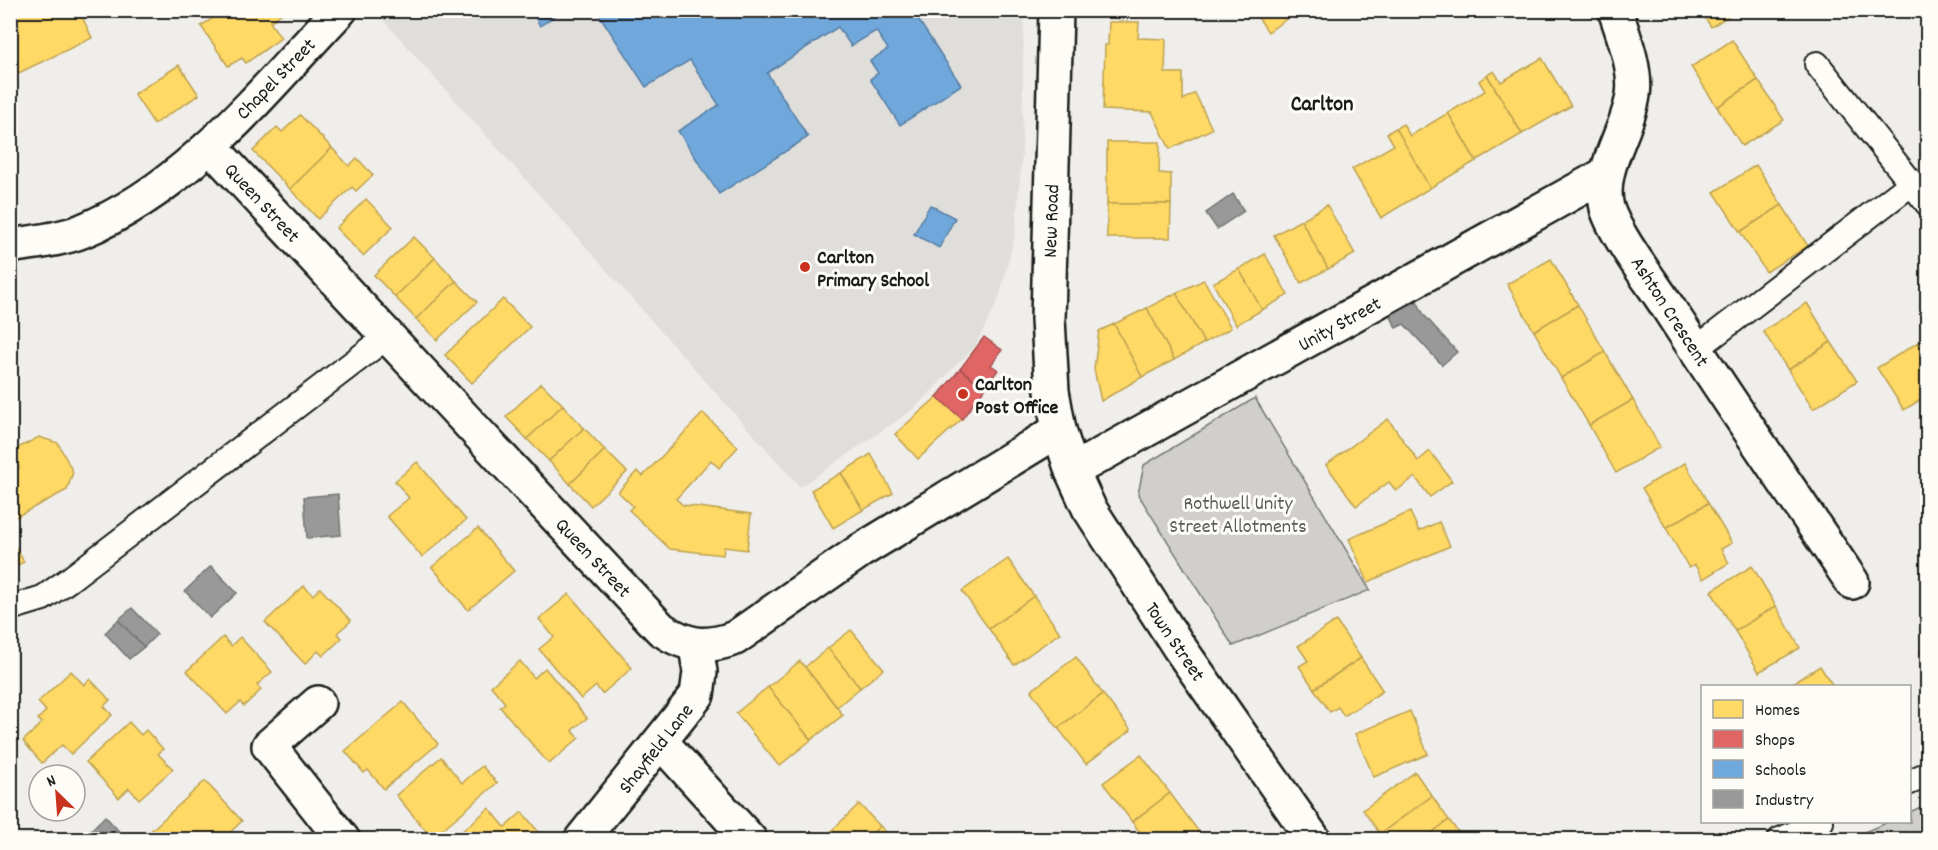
<svg xmlns="http://www.w3.org/2000/svg" width="1938" height="850" font-family="Dekko,sans-serif">
<rect width="100%" height="100%" fill="#f0eeea"/>
<filter id="ink" filterUnits="userSpaceOnUse"><feTurbulence type="fractalNoise" baseFrequency=".0167" numOctaves="2"/><feDisplacementMap in="SourceGraphic" scale="12" xChannelSelector="R" yChannelSelector="G"/><feConvolveMatrix kernelMatrix="1 2 1 2 8 2 1 2 1" color-interpolation-filters="sRGB"/></filter>
<g filter="url(#ink)">
<polygon fill="#e0deda" points="378,10 1024,11 1022,156 1015,234 999,299 975,346 915,408 800,487 376,12"/>
<g fill="#d0cfcc" stroke="#767674" stroke-width="1.5">
<polygon points="1255,398 1370,590 1233,646 1138,494 1144,465"/>
<polygon points="1927,804 1927,839 1848,839 1888,822 1910,822 1910,812"/>
</g>
<g fill="#ffd966" stroke="#bba050" stroke-width="1.5">
<polygon points="10,10 79,10 92,38 10,77"/>
<polygon points="225,10 286,10 270,22 281,38 246,63 242,58 228,66 201,26"/>
<polygon points="1253,10 1289,10 1292,15 1268,32"/>
<polygon points="1700,10 1738,10 1711,27"/>
<polygon points="1109,22 1139,22 1138,38 1166,39 1165,73 1183,73 1183,100 1195,93 1212,129 1170,149 1152,112 1103,110 1105,45 1108,45"/>
<polygon points="1732,40 1758,80 1717,107 1691,67"/>
<polygon points="1542,58 1571,106 1522,134 1487,75 1494,71 1501,82"/>
<polygon points="179,65 199,95 154,124 134,94"/>
<polygon points="1487,75 1522,134 1476,161 1448,113 1485,91 1479,81"/>
<polygon points="1758,80 1784,120 1742,146 1717,107"/>
<polygon points="1448,113 1476,161 1430,188 1396,128 1403,124 1410,136"/>
<polygon points="300,115 332,148 290,189 253,151 277,127 282,132"/>
<polygon points="1396,128 1430,188 1381,218 1352,169 1394,145 1387,133"/>
<polygon points="1107,142 1160,142 1159,173 1171,174 1171,204 1107,204"/>
<polygon points="332,148 349,166 357,158 373,175 356,191 352,187 318,219 290,189"/>
<polygon points="1756,165 1782,205 1740,232 1714,192"/>
<polygon points="366,199 393,227 363,256 336,228"/>
<polygon points="1107,204 1171,204 1170,238 1107,238"/>
<polygon points="1327,205 1355,254 1328,269 1301,220"/>
<polygon points="1782,205 1808,246 1766,272 1740,232"/>
<polygon points="1301,220 1328,269 1301,283 1274,235"/>
<polygon points="414,237 435,258 395,297 374,275"/>
<polygon points="1265,254 1288,295 1262,310 1239,269"/>
<polygon points="435,258 456,281 416,319 395,297"/>
<polygon points="1551,259 1578,305 1534,331 1507,284"/>
<polygon points="1239,269 1262,310 1236,325 1213,283"/>
<polygon points="1204,280 1231,328 1204,343 1176,293"/>
<polygon points="456,281 477,302 437,340 416,319"/>
<polygon points="1176,293 1204,343 1174,360 1147,308"/>
<polygon points="503,299 530,327 472,383 445,355"/>
<polygon points="1807,303 1831,342 1788,370 1763,331"/>
<polygon points="1578,305 1605,352 1561,378 1534,331"/>
<polygon points="1147,308 1174,360 1142,377 1114,324"/>
<polygon points="1114,324 1142,377 1101,401 1094,369 1099,331"/>
<polygon points="1928,336 1928,359 1917,343"/>
<polygon points="1831,342 1857,381 1813,409 1788,370"/>
<polygon points="1917,343 1928,359 1928,395 1904,410 1877,368"/>
<polygon points="1605,352 1633,400 1589,425 1561,378"/>
<polygon points="541,383 563,405 527,439 506,417"/>
<polygon points="937,397 962,419 918,459 895,434"/>
<polygon points="1633,400 1660,447 1616,473 1589,425"/>
<polygon points="563,405 584,428 549,461 527,439"/>
<polygon points="703,413 738,447 719,468 711,460 676,499 683,505 751,514 747,550 724,547 723,555 670,549 629,510 633,506 618,492 637,471 643,476"/>
<polygon points="1388,419 1418,461 1430,451 1452,481 1430,497 1415,477 1396,491 1389,482 1356,506 1326,465"/>
<polygon points="584,428 605,450 570,484 549,461"/>
<polygon points="39,437 58,443 73,472 67,490 10,520 10,472 19,468 10,452"/>
<polygon points="605,450 627,472 591,506 570,484"/>
<polygon points="871,454 893,493 863,510 841,473"/>
<polygon points="417,462 466,520 422,557 387,516 409,498 395,481"/>
<polygon points="1685,463 1708,503 1666,528 1642,488"/>
<polygon points="841,473 863,510 833,528 811,490"/>
<polygon points="1708,503 1732,543 1721,549 1729,563 1703,579 1695,565 1689,568 1666,528"/>
<polygon points="1410,512 1419,531 1439,522 1450,546 1368,582 1349,539"/>
<polygon points="478,528 514,571 468,610 432,567"/>
<polygon points="10,537 24,562 10,569"/>
<polygon points="1008,559 1034,596 989,629 962,591"/>
<polygon points="1752,566 1776,606 1735,631 1711,591"/>
<polygon points="304,586 313,595 320,588 351,621 337,633 342,638 323,656 318,651 305,664 265,622"/>
<polygon points="569,594 632,668 602,694 596,686 581,699 539,649 554,637 539,619"/>
<polygon points="1034,596 1060,633 1014,665 989,629"/>
<polygon points="1776,606 1800,648 1759,672 1735,631"/>
<polygon points="1336,621 1361,658 1314,689 1299,666 1308,661 1298,646"/>
<polygon points="851,630 884,669 860,688 828,648"/>
<polygon points="223,637 231,646 240,637 272,672 257,685 261,690 244,706 240,702 227,714 187,671"/>
<polygon points="1928,647 1928,664 1920,652"/>
<polygon points="828,648 860,688 837,707 805,667"/>
<polygon points="1076,657 1103,694 1058,728 1031,691"/>
<polygon points="1361,658 1383,691 1344,716 1338,707 1330,712 1314,689"/>
<polygon points="520,661 534,678 545,668 587,718 572,730 579,738 549,764 500,707 505,703 491,686"/>
<polygon points="800,661 843,715 811,740 768,687"/>
<polygon points="1820,666 1833,686 1788,686"/>
<polygon points="71,671 84,685 90,679 110,700 104,706 112,715 71,754 62,745 42,763 23,741 42,723 38,719 46,711 38,702"/>
<polygon points="768,687 811,740 779,766 736,713"/>
<polygon points="1103,694 1131,730 1086,764 1058,728"/>
<polygon points="403,702 438,744 384,789 368,770 364,773 345,751"/>
<polygon points="1410,711 1428,754 1374,777 1355,734"/>
<polygon points="129,722 141,735 146,730 163,749 158,754 173,769 139,799 129,788 119,798 86,762"/>
<polygon points="1141,755 1170,793 1132,822 1103,783"/>
<polygon points="441,757 462,783 482,766 497,783 432,838 396,795"/>
<polygon points="1415,772 1432,796 1380,834 1363,810"/>
<polygon points="205,781 242,821 222,840 186,840 183,837 181,840 147,840 144,837"/>
<polygon points="1170,793 1199,832 1189,840 1146,840 1132,822"/>
<polygon points="1432,796 1449,820 1422,840 1384,840 1380,834"/>
<polygon points="859,804 880,826 866,840 822,840"/>
<polygon points="489,808 505,827 522,812 541,835 535,840 452,840"/>
<polygon points="1449,820 1464,840 1422,840"/>
<polygon points="880,826 894,840 866,840"/>
</g>
<g fill="#e06666" stroke="#a55050" stroke-width="1.5">
<polygon points="984,337 1002,350 991,365 998,370 985,388 960,369"/>
<polygon points="960,369 985,388 962,419 937,397"/>
</g>
<g fill="#6fa8dc" stroke="#567ea2" stroke-width="1.5">
<polygon points="531,10 563,10 540,26"/>
<polygon points="596,10 741,10 743,14 749,10 912,10 961,85 900,125 870,79 878,73 870,61 888,49 876,31 851,46 838,27 767,73 808,137 719,194 678,131 719,105 690,60 646,87"/>
<polygon points="930,205 955,218 939,248 914,234"/>
</g>
<g fill="#999" stroke="#747474" stroke-width="1.5">
<polygon points="1233,194 1244,211 1217,229 1206,213"/>
<polygon points="1417,301 1424,315 1457,352 1442,365 1404,324 1396,328 1390,314"/>
<polygon points="338,494 341,535 307,538 304,497"/>
<polygon points="211,566 237,593 210,618 185,591"/>
<polygon points="132,608 157,634 144,647 118,620"/>
<polygon points="118,620 144,647 129,659 105,633"/>
<polygon points="105,816 127,840 81,840"/>
</g>
<g fill="none" stroke-linecap="round" stroke-linejoin="round">
<defs>
<g id="lane">
<polyline points="1817,64 1928,204"/>
<polyline points="1696,349 1912,183"/>
<polyline points="10,608 43,598 70,579 388,336"/>
<polyline points="1910,782 1928,774"/>
<polyline points="1780,840 1821,822"/>
</g>
<g id="street">
<path d="M 1615,10 C 1623,34 1637,70 1633,95 C 1628,132 1597,169 1607,208 C 1615,235 1653,284 1669,309 C 1729,401 1791,491 1852,582"/>
<polyline points="1072,471 1606,174"/>
<polyline points="318,703 269,746 343,840"/>
<polyline points="661,742 750,840"/>
<polyline points="581,840 697,695 700,672 696,646"/>
</g>
<g id="secondary">
<polyline points="1056,10 1048,319 1052,391 1059,430 1072,471 1089,508 1179,647 1314,840"/>
<path d="M 210,146 L 661,629 C 686,646 706,649 735,638 L 860,551 L 1059,430"/>
<path d="M 10,246 C 33,242 60,240 82,231 C 188,188 263,91 340,10"/>
</g>
</defs>
<use href="#lane" stroke="#1c1c1c" stroke-width="28"/>
<use href="#street" stroke="#1c1c1c" stroke-width="38"/>
<use href="#secondary" stroke="#1c1c1c" stroke-width="38"/>
<use href="#lane" stroke="#fdfcf7" stroke-width="24"/>
<use href="#street" stroke="#fdfcf7" stroke-width="33"/>
<use href="#secondary" stroke="#fdfcf7" stroke-width="33"/>
</g>
</g>
<g fill="#c8321e" stroke="#fdfcf7" stroke-width="2">
<circle cx="805" cy="267" r="6"/>
<circle cx="963" cy="394" r="6"/>
</g>
<g text-anchor="middle" stroke-width="6" stroke-linejoin="round" paint-order="stroke">
<g font-size="20" fill="#1c1c1c" stroke="#fdfcf7">
<text transform="translate(275 78) rotate(-46)" y="7">Chapel Street</text>
<text transform="translate(263 202) rotate(47)" y="7">Queen Street</text>
<text transform="translate(1050 221) rotate(-88)" y="7">New Road</text>
<text transform="translate(1671 311) rotate(57)" y="7">Ashton Crescent</text>
<text transform="translate(1339 323) rotate(-29)" y="7">Unity Street</text>
<text transform="translate(594 557) rotate(47)" y="7">Queen Street</text>
<text transform="translate(1176 641) rotate(56)" y="7">Town Street</text>
<text transform="translate(655 748) rotate(-52)" y="7">Shayfield Lane</text>
</g>
<g font-size="20" font-weight="bold" fill="#1c1c1c" stroke="#fdfcf7" text-anchor="start">
<text x="817" y="263">Carlton<tspan x="817" dy="23">Primary School</tspan></text>
<text x="975" y="390">Carlton<tspan x="975" dy="23">Post Office</tspan></text>
</g>
<g font-size="20" fill="#5b5b5a" stroke="#fdfcf7">
<text x="1238" y="509">Rothwell Unity<tspan x="1238" dy="23">Street Allotments</tspan></text>
</g>
<g font-size="22" font-weight="bold" fill="#1c1c1c" stroke="#fdfcf7">
<text x="1322" y="110">Carlton</text>
</g>
</g>
<rect width="1938" height="850" fill="none" stroke="#fdfcf7" stroke-width="36"/>
<rect x="18" y="18" width="1902" height="814" fill="none" stroke="#1c1c1c" stroke-width="2" filter="url(#ink)"/>
<rect x="1701" y="685" width="210" height="138" fill="#fdfcf7" stroke="#a3a29f" stroke-width="1.5"/>
<rect x="1713" y="700" width="30" height="18" fill="#ffd966" stroke="#a3a29f" stroke-width="1.5"/>
<text x="1755" y="715" font-size="18" fill="#1c1c1c">Homes</text>
<rect x="1713" y="730" width="30" height="18" fill="#e06666" stroke="#a3a29f" stroke-width="1.5"/>
<text x="1755" y="745" font-size="18" fill="#1c1c1c">Shops</text>
<rect x="1713" y="760" width="30" height="18" fill="#6fa8dc" stroke="#a3a29f" stroke-width="1.5"/>
<text x="1755" y="775" font-size="18" fill="#1c1c1c">Schools</text>
<rect x="1713" y="790" width="30" height="18" fill="#999999" stroke="#a3a29f" stroke-width="1.5"/>
<text x="1755" y="805" font-size="18" fill="#1c1c1c">Industry</text>
<g transform="translate(57 793) rotate(335)"><circle r="28" fill="#fdfcf7" stroke="#a3a29f" stroke-width="1.5"/>
<path d="M0-4.5L10 22L0 15L-10 22Z" fill="#c8321e"/>
<text y="-9" font-size="16" font-weight="bold" text-anchor="middle" fill="#1c1c1c">N</text>
</g>
</svg>
